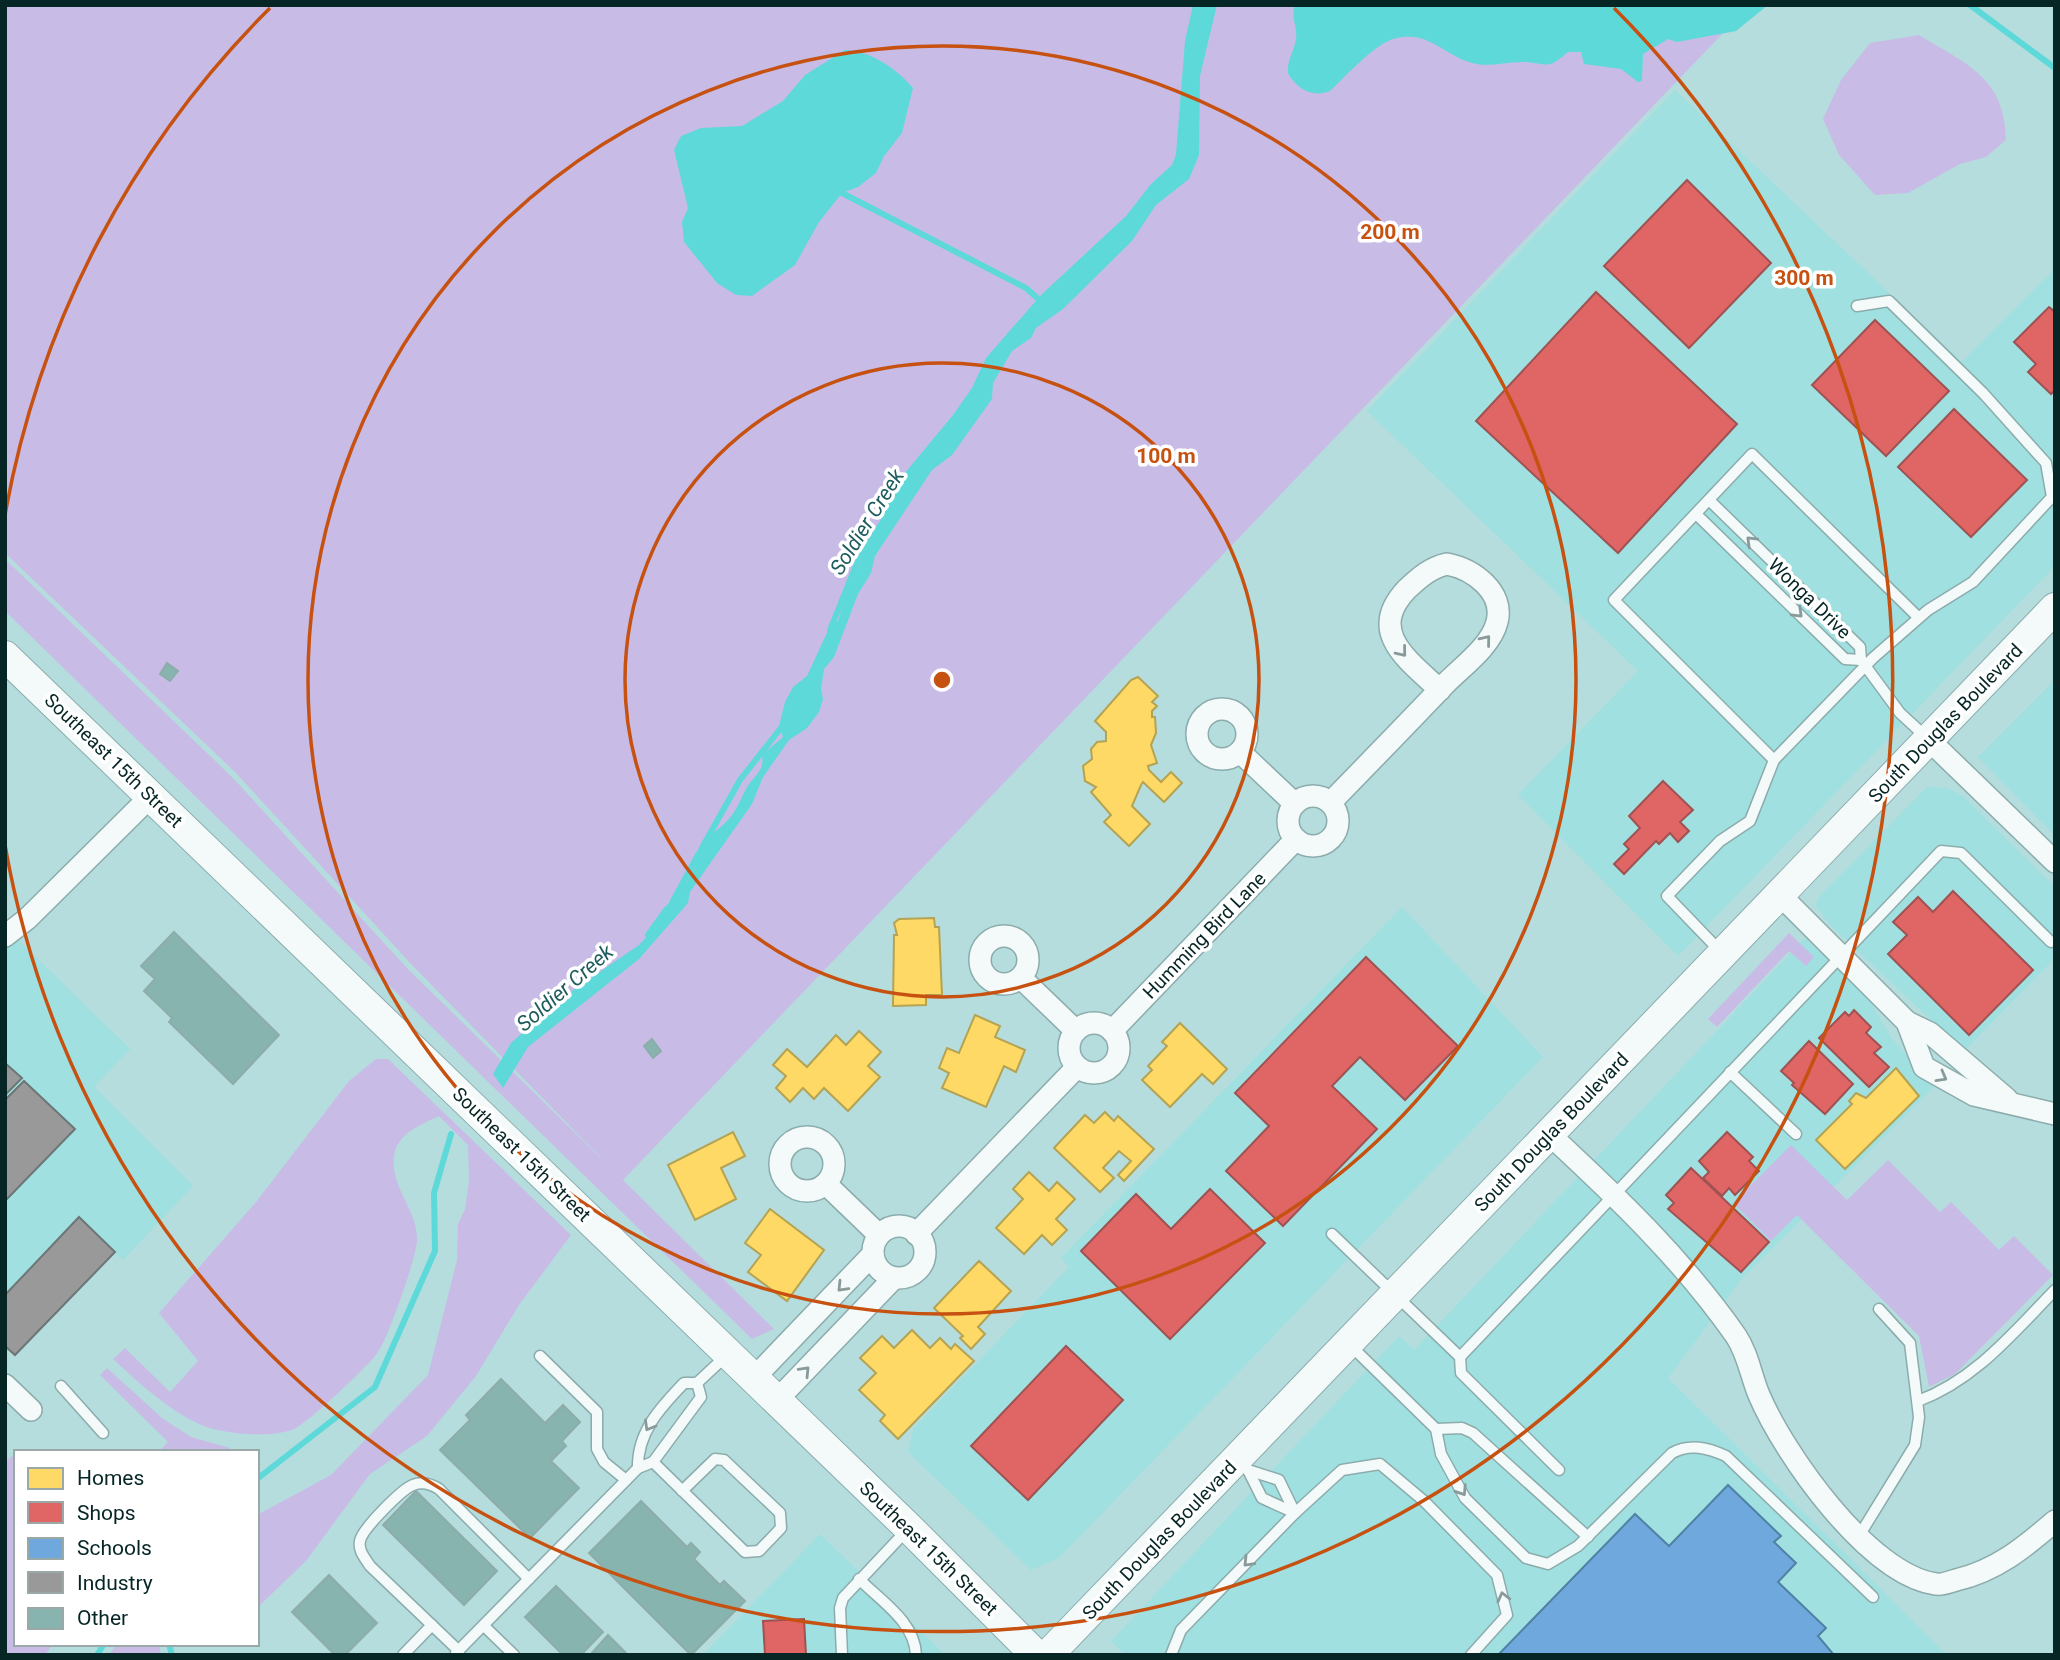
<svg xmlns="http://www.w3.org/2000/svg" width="2060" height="1660" font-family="Roboto,sans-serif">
<rect width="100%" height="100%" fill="#b5dddd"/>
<g fill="#a0e0e0">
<polygon points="1675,90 1962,362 2055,269 2055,566 1678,956 1518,795 1638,671 1367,411"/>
<polygon points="2055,680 2055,836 1978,757"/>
<polygon points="1927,787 1947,788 1963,796 2055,887 2055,958 1964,1051 1830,925 1816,906 1818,898"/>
<polygon points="1402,907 1543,1057 1059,1558 1031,1570 908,1452 914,1428 1069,1267 1061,1258"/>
<polygon points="5,927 130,1049 94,1087 193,1186 123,1260 79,1218 5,1295"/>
<polygon points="1805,938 1866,994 1890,1036 1934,1087 1740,1281 1668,1378 1947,1655 1125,1655 1111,1641 1399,1336 1414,1350"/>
<polygon points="820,1534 945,1655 703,1655"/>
</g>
<g fill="#c8bce7">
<polygon points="5,5 1750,5 623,1180 774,1329 752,1339 5,611 5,559 233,778 407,968 612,1169 411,964 236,773 5,553"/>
<path d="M 1919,35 C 1966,64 2005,77 2006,140 L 1986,157 L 1960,164 L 1908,193 L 1875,195 L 1839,155 L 1823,119 L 1841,80 L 1870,43 Z"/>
<polygon points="1789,933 1814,957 1806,966 1789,951 1717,1027 1708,1019"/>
<path d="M 376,1059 L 388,1059 L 571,1235 L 519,1305 L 476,1376 L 427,1436 L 370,1474 L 306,1561 L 257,1608 L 257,1515 L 331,1475 L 428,1375 L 457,1260 L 458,1224 L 465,1209 L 469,1181 L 468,1145 L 439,1116 C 421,1125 397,1133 394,1156 C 390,1189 419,1210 417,1242 C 415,1261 389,1336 378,1352 C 370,1365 305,1426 292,1430 C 269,1437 241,1435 218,1430 C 183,1424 139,1383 113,1359 L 125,1348 L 170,1392 L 198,1361 L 159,1313 L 256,1202 L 349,1081 Z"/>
<polygon points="1791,1145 1847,1200 1888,1160 1940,1212 1951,1202 1999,1250 2014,1236 2053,1275 1955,1374 1929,1387 1919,1336 1797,1215 1771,1241 1733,1203"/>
<polygon points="107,1368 162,1418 191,1437 230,1448 226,1452 158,1452 168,1442 100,1375"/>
<polygon points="16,1453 16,1644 53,1644 45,1655 5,1655 5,1462"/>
<polygon points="117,1644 159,1644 161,1655 109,1655"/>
</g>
<g fill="#5dd9da">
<path d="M 1193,5 L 1217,5 L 1200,76 L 1199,155 L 1189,179 L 1156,205 L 1132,241 L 1063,309 L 1036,328 L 1031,338 L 1012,351 L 993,383 L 992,399 L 952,455 L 932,470 L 875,556 L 871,573 L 858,594 L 834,657 L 824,669 L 821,689 L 823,699 L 819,712 L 807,728 L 789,740 L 763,777 L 752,804 L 690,892 L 688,903 L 639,959 L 528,1047 L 503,1088 L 493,1074 L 511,1043 L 538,1019 L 540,1013 L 639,945 L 661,922 L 661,912 L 686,883 L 696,866 C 691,842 718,834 732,815 C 738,807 743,794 747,787 C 753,777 765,771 762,755 L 783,737 L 779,726 L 785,702 L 793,687 L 807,676 L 831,624 L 838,621 L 847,592 L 899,480 L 953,415 L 972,388 L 986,358 L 1041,295 L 1126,216 L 1151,184 L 1172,165 L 1176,154 L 1185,41 Z"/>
<path d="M 1295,5 L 1768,5 L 1736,31 L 1677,42 L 1668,39 L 1643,54 L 1642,81 L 1638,82 L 1621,69 L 1584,64 L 1581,52 L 1568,52 C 1547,70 1550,64 1525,62 C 1507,61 1490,68 1472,63 C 1444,55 1429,31 1397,38 C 1376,42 1346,76 1330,91 C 1313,98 1296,89 1288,73 C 1287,59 1294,52 1296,39 C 1298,27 1290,18 1295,5 Z"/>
<path d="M 845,50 C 870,50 898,70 913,88 L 902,133 L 884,156 L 876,173 L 858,187 L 842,193 L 819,222 L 795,265 L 752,296 L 736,295 L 717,283 L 684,242 L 682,222 L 688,208 L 674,150 L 681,136 L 701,128 L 742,126 L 783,101 L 805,75 Z"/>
</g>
<g fill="#ffd966" stroke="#b4a352" stroke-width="2">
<polygon points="1138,677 1158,696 1152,702 1157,706 1152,711 1152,717 1155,717 1156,733 1151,745 1157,763 1148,766 1149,770 1161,782 1171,772 1182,783 1164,802 1143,782 1141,785 1132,806 1150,824 1129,846 1104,822 1111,815 1091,792 1096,787 1085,781 1083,766 1092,759 1091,749 1097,742 1106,741 1106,732 1095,721 1131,680"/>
<polygon points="934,918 935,927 939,927 942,995 926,995 926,1005 893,1006 894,935 897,935 894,923 899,919"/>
<polygon points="975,1015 1000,1026 995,1037 1025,1050 1016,1072 1004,1066 986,1107 942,1088 949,1073 939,1068 947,1048 959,1053"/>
<polygon points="1180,1023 1227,1069 1213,1084 1202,1074 1170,1107 1142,1080 1152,1070 1148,1066 1167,1046 1162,1042"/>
<polygon points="859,1031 881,1052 868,1066 880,1077 848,1111 824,1088 814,1099 803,1088 790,1102 776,1088 786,1076 773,1065 787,1049 807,1067 836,1035 846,1045"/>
<polygon points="1896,1068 1919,1096 1845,1169 1816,1140 1852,1104 1849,1101 1856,1093 1866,1098"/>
<polygon points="1105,1112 1114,1121 1118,1116 1154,1149 1124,1181 1118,1175 1131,1161 1119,1151 1103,1168 1114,1178 1100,1192 1054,1148 1085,1115 1094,1123"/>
<polygon points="733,1132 745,1156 721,1168 736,1199 695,1220 668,1165"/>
<polygon points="1029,1172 1049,1191 1057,1182 1075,1199 1056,1219 1067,1230 1052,1245 1042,1235 1024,1254 996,1228 1023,1199 1013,1189"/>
<polygon points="770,1209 824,1250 787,1301 748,1272 761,1255 745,1243"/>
<polygon points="979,1261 1011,1291 978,1327 985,1334 971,1349 960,1338 963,1336 934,1308"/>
<polygon points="912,1330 930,1348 940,1338 951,1349 955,1344 974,1361 898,1439 880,1421 885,1415 859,1390 876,1373 860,1358 882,1336 894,1348"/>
</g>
<g fill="#e06666" stroke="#9f5252" stroke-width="2">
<polygon points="1687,180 1771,263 1689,348 1604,266"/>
<polygon points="1596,292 1737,424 1618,553 1476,421"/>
<polygon points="2049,307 2055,312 2055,390 2051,394 2028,372 2036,364 2014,342"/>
<polygon points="1875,320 1949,391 1886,456 1812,385"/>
<polygon points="1954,409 2027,480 1971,537 1898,467"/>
<polygon points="1663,781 1693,810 1680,822 1689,831 1678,842 1670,833 1659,844 1656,841 1624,874 1614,864 1629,849 1624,844 1640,828 1629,816"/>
<polygon points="1953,891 2033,970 1969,1035 1888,954 1907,935 1893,922 1918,897 1933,912"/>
<polygon points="1366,957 1458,1046 1405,1100 1360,1057 1332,1086 1377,1129 1283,1226 1226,1171 1269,1126 1235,1093"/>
<polygon points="1854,1010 1871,1027 1866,1033 1881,1047 1874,1053 1889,1067 1869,1087 1819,1038 1845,1012 1849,1016"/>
<polygon points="1809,1041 1853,1084 1825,1114 1792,1085 1794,1083 1781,1071"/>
<polygon points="1727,1132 1753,1157 1749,1161 1759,1171 1735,1195 1729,1188 1722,1196 1703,1178 1709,1172 1699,1161"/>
<polygon points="1691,1168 1769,1242 1741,1272 1668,1209 1674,1203 1666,1195"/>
<polygon points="1210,1189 1265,1243 1170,1339 1081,1251 1136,1194 1171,1229"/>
<polygon points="1066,1346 1123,1400 1028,1500 971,1446"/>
<polygon points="804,1619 806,1655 765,1655 763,1621"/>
</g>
<polygon fill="#6fa8dc" stroke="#5081a5" stroke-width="2" points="1728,1485 1781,1536 1774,1542 1796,1563 1778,1582 1826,1628 1818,1636 1834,1655 1498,1655 1635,1514 1669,1546"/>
<g fill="#999" stroke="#6d7676" stroke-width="2">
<polygon points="5,1063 22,1078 5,1095"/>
<polygon points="24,1081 75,1129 5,1201 5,1100"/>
<polygon points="79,1217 115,1252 15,1355 5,1346 5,1295"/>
</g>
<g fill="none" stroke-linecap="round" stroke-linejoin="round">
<g stroke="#5dd9da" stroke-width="6">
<polyline points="1970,5 2055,68"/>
<polyline points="842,193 1026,288 1045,305"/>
<polyline points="830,630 857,563 880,526"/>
<polyline points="703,846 740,780 784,724"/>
<polyline points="673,901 698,855"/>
<polyline points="648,935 666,910"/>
<polyline points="257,1479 375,1387 435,1251 434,1193 451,1134"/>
<polyline points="169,1644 172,1655"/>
<polyline points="97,1655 104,1644"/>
</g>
</g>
<g fill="#87b4af" stroke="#8eaca9" stroke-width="2">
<polygon points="167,663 178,671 170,681 160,674"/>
<polygon points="174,932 279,1035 233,1084 169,1022 172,1018 144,991 155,979 141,966"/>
<polygon points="652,1039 661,1051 653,1058 644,1046"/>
<polygon points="501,1379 545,1423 563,1405 580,1422 562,1441 566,1446 551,1461 579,1488 530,1538 440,1450 470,1420 466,1415"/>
<polygon points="416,1491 497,1571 464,1605 383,1525"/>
<polygon points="641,1501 687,1547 691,1543 700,1552 694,1559 720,1585 724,1581 745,1601 691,1655 589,1553"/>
<polygon points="329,1575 377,1623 345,1655 335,1655 292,1612"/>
<polygon points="556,1586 603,1632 581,1655 563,1655 525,1617"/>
<polygon points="608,1635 628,1655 590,1655"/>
</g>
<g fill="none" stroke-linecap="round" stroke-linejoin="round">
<defs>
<g id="lane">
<polyline points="1857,306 1889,301 1983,393 2046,463 2052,497 1973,582 1928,610 1873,658 1774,760 1614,600 1752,454 1919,618"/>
<polyline points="1709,500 1860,647 1861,660"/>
<polyline points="1696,514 1845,659 1861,660"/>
<polyline points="1861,660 1900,713 1927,738"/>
<polyline points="1720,951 1667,896 1720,841 1750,821 1774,760"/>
<polyline points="1730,1072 1796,1134"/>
<polyline points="1332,1234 1460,1357 1461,1373 1559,1470"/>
<path d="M 1350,1345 L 1436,1429 L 1441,1454 L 1465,1498 L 1526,1558 L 1548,1564 L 1578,1546 L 1672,1453 C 1690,1443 1708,1448 1726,1456 L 1873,1597"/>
<polyline points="540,1356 597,1412 597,1449 604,1462 626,1480"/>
<polyline points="1460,1357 1941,851 1961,853 2051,942"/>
<path d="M 697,1383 L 701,1397 L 653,1462 L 638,1468 C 637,1432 661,1407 684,1383 L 697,1383 L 727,1355"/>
<polyline points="61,1386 103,1433"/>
<path d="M 1918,1401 C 1975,1380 2013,1333 2055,1290"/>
<polyline points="1436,1429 1462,1428 1473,1433 1588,1537"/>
<polyline points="653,1462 745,1552 759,1551 781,1528 780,1513 724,1460 715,1459 682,1491"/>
<polyline points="1238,1462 1248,1470 1279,1480 1295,1513"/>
<polyline points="1248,1470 1262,1498 1295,1513"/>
<polyline points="1859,1536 1915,1445 1919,1417 1910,1343 1879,1309"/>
<path d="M 859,1579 C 881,1601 915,1622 916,1655"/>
<polyline points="484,1626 514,1655"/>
<path d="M 459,1651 L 370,1566 C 365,1558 358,1551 360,1541 C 362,1529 402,1489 413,1485 C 423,1481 431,1484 439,1489 L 529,1579"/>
<polyline points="456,1653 638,1468"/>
<polyline points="403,1655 432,1625"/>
<polyline points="842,1655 840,1608 843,1598 907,1530"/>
<polyline points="1171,1655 1181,1630 1295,1513 1342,1470 1380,1464 1424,1501 1497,1575 1507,1615 1471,1655"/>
</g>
<g id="street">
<circle cx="1222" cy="734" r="25"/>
<polyline points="1929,740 2055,862"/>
<polyline points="1240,752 1295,804"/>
<circle cx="1313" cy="821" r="25"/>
<path d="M 1331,802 C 1369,763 1408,723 1446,683 C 1463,666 1491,646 1497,622 C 1505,592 1473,569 1447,564 C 1430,568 1420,577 1407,589 C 1366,632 1408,660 1440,690"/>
<polyline points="1779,894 1907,1022 1924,1067 1974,1095 2055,1114"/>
<circle cx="1004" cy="960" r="24"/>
<polyline points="5,936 27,919 151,796"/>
<polyline points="1021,978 1076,1031"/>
<polyline points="1907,1022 1930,1033 2007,1099"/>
<circle cx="1094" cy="1048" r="25"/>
<polyline points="1112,1031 1296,839"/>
<path d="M 1549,1134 C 1617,1197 1683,1260 1736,1336 C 1748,1354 1751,1376 1759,1395 C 1784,1454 1869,1575 1936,1584 C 1942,1585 1950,1582 1956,1580 C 1996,1571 2025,1547 2055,1521"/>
<circle cx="807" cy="1164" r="27"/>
<polyline points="826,1184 879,1235"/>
<circle cx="899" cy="1252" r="26"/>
<polyline points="916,1234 1077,1067"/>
<polyline points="754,1378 873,1254"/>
<polyline points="5,1385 31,1410"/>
<polyline points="777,1400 894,1278"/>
</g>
<g id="secondary">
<polyline points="5,656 909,1528 1036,1655"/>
<polyline points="1048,1655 2055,608"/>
</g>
</defs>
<use href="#lane" stroke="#8cacac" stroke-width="13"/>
<use href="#street" stroke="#8cacac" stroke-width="24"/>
<use href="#secondary" stroke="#8cacac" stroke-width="32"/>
<use href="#lane" stroke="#f4fafa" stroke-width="10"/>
<use href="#street" stroke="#f4fafa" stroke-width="21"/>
<use href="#secondary" stroke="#f4fafa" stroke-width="30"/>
</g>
<defs><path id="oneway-chevron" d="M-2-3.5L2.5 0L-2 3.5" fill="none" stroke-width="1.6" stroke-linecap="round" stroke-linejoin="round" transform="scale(1.75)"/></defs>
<g stroke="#899a9a">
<use href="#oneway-chevron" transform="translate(1751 541) rotate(-136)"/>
<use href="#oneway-chevron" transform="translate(1798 613) rotate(44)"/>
<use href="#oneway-chevron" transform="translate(1486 640) rotate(-51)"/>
<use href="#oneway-chevron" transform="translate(1402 652) rotate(51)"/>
<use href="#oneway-chevron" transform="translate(1942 1077) rotate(29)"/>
<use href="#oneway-chevron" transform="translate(842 1287) rotate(134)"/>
<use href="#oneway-chevron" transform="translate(805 1371) rotate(-46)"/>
<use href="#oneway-chevron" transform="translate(649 1426) rotate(120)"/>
<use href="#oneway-chevron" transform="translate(1462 1491) rotate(57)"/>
<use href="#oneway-chevron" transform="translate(1248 1562) rotate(134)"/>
<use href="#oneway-chevron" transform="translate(1503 1597) rotate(-104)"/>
</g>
<g fill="none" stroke="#c65110" stroke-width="3.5">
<circle cx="942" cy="680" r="317"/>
<circle cx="942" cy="680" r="634"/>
<path d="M5 515A951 951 0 0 1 270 8M1614 8A951 951 0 1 1 5 845"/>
</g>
<g text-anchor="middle" stroke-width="7" stroke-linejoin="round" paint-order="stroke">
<g font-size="19" fill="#062525" stroke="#fff">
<text transform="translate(1810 598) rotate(44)" y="7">Wonga Drive</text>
<text transform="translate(1945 723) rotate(-46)" y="7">South Douglas Boulevard</text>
<text transform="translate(114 760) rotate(44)" y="7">Southeast 15th Street</text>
<text transform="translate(1204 935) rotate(-46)" y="7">Humming Bird Lane</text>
<text transform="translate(1551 1132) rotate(-46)" y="7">South Douglas Boulevard</text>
<text transform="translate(522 1154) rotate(44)" y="7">Southeast 15th Street</text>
<text transform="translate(1159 1540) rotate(-46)" y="7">South Douglas Boulevard</text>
<text transform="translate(929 1548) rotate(44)" y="7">Southeast 15th Street</text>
</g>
<g font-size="21" font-style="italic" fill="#1e5c5d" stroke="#fff">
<text transform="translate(867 522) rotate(-58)" y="7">Soldier Creek</text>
<text transform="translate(565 988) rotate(-41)" y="7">Soldier Creek</text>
</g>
</g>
<circle cx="942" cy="680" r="10" fill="#c65110" stroke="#fff" stroke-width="3.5"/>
<g font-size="21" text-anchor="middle" font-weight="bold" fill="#c65110" stroke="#fff" stroke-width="7" stroke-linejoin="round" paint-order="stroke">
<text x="1390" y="239">200 m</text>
<text x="1804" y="285">300 m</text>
<text x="1166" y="463">100 m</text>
</g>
<rect width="2060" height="1660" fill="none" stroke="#062525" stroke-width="14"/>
<rect x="14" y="1450" width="245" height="196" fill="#ffffff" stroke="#9ba8a8" stroke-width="2"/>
<rect x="28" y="1468" width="35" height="21" fill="#ffd966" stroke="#9ba8a8" stroke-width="2"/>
<text x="77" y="1485" font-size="21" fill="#062525">Homes</text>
<rect x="28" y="1502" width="35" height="21" fill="#e06666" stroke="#9ba8a8" stroke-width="2"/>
<text x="77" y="1520" font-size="21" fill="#062525">Shops</text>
<rect x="28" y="1538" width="35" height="21" fill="#6fa8dc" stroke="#9ba8a8" stroke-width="2"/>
<text x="77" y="1555" font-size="21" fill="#062525">Schools</text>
<rect x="28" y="1572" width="35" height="21" fill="#999999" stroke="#9ba8a8" stroke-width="2"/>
<text x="77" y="1590" font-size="21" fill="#062525">Industry</text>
<rect x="28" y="1608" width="35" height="21" fill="#87b4af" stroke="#9ba8a8" stroke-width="2"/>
<text x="77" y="1625" font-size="21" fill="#062525">Other</text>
</svg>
